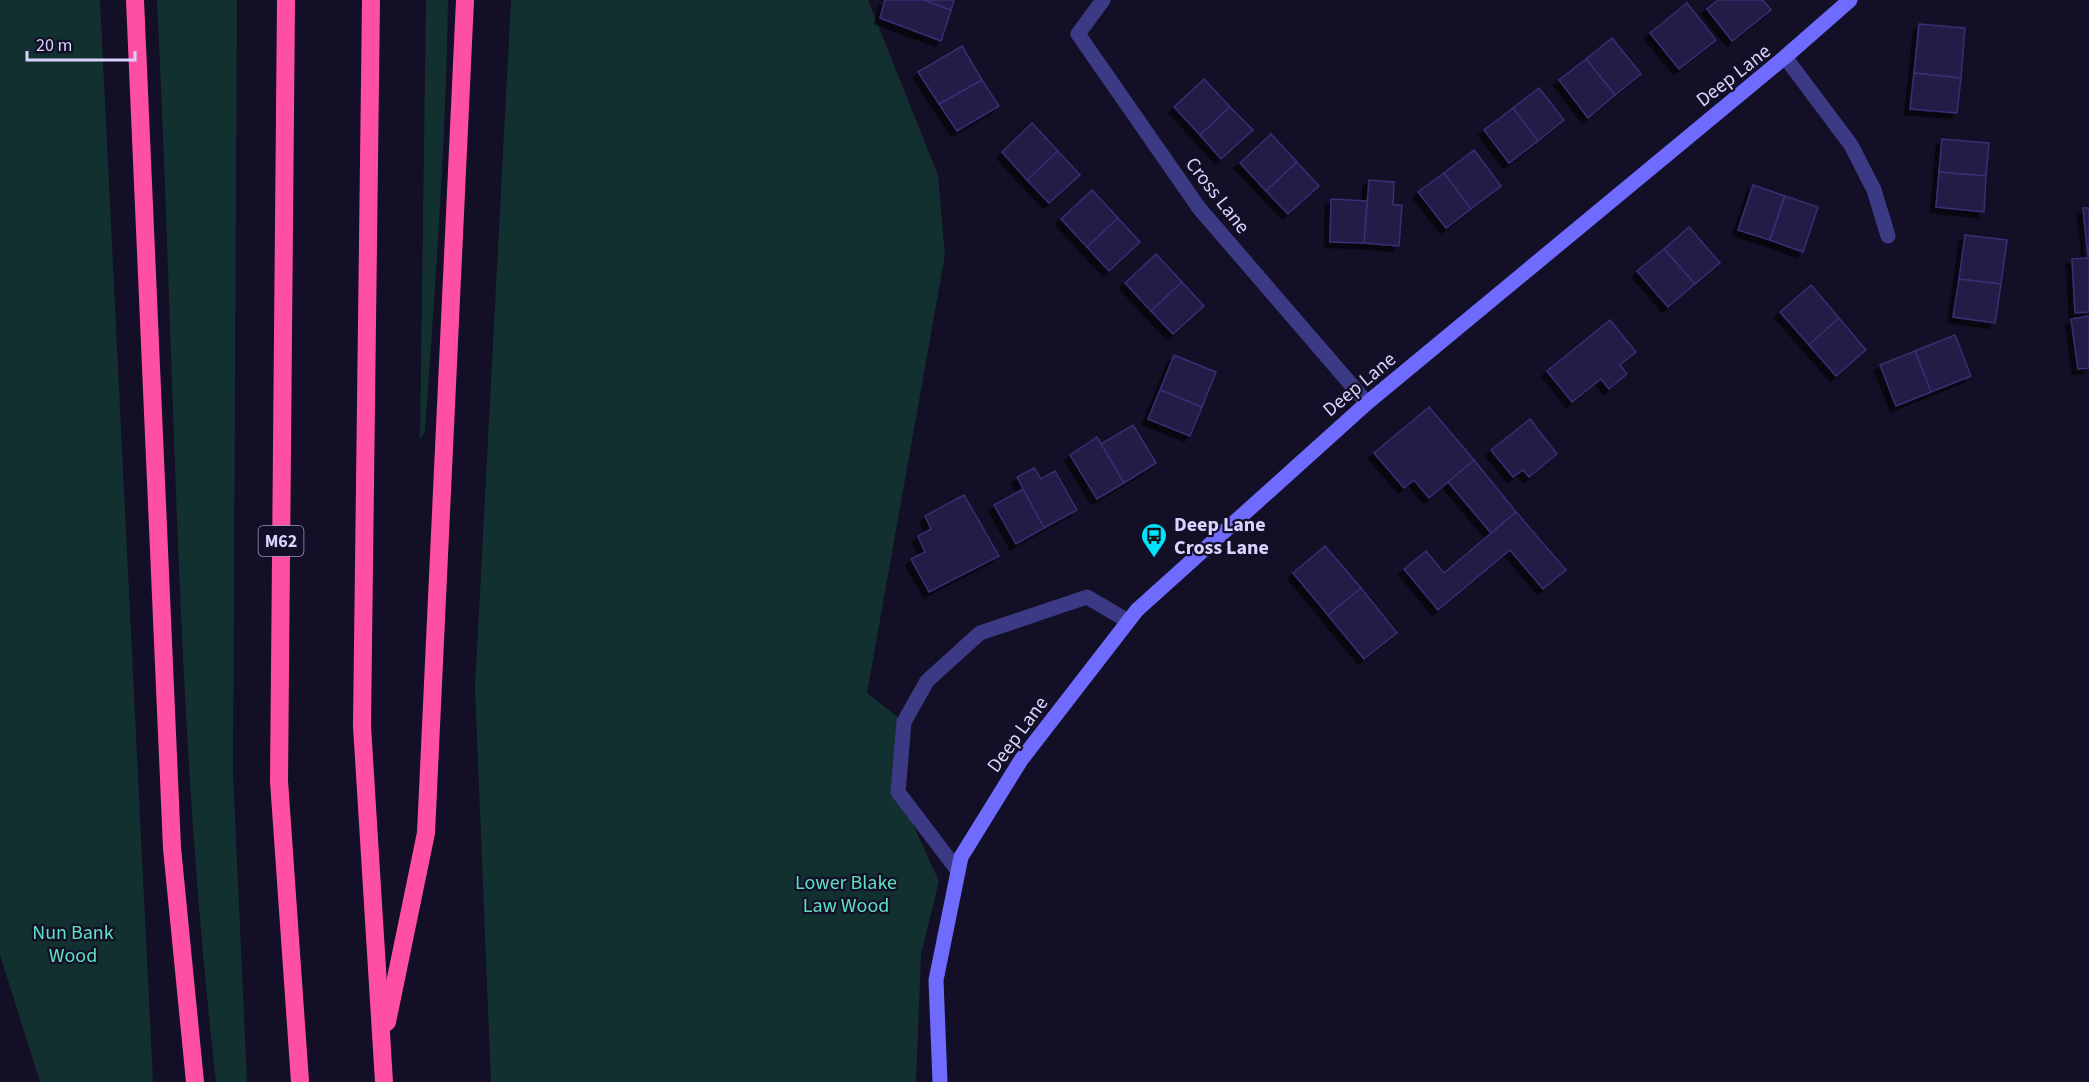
<svg xmlns="http://www.w3.org/2000/svg" width="2089" height="1082" font-family="'Source Sans 3',sans-serif">
<defs>
<filter id="shadow"><feDropShadow dx="-5.5" dy="5.5" stdDeviation="0" flood-color="#0009"/></filter>
</defs>
<rect width="100%" height="100%" fill="#130f26"/>
<g fill="#12302f">
<polygon points="0,0 100,0 153,1082 40,1082 0,955"/>
<path d="M 157,0 L 237,0 L 233,773 L 247,1082 L 216,1082 C 175,723 175,361 157,0 Z"/>
<path d="M 426,0 L 448,0 C 446,144 435,288 425,431 L 420,440 Z"/>
<polygon points="511,0 868,0 938,175 945,255 867,693 904,722 898,792 939,881 921,954 916,1082 491,1082 475,688"/>
</g>
<g fill="#241b47" stroke="#3b2d73" stroke-width="1.5" filter="url(#shadow)">
<polygon points="885,0 924,0 951,10 941,41 880,18"/>
<polygon points="924,0 954,0 951,10"/>
<polygon points="1718,0 1763,0 1771,10 1732,41 1707,9"/>
<polygon points="1687,3 1716,40 1679,69 1650,33"/>
<polygon points="1919,24 1965,28 1961,78 1914,73"/>
<polygon points="1612,38 1641,74 1615,95 1586,59"/>
<polygon points="962,46 982,80 939,104 918,72"/>
<polygon points="1586,59 1615,95 1588,118 1559,80"/>
<polygon points="1914,73 1961,78 1957,113 1910,109"/>
<polygon points="1204,79 1230,107 1200,135 1174,107"/>
<polygon points="982,80 999,106 957,131 939,104"/>
<polygon points="1539,88 1564,120 1538,141 1513,108"/>
<polygon points="1230,107 1253,130 1221,159 1200,135"/>
<polygon points="1513,108 1538,141 1509,163 1484,130"/>
<polygon points="1032,123 1058,151 1027,180 1002,152"/>
<polygon points="1271,134 1297,162 1266,191 1240,163"/>
<polygon points="1942,139 1989,143 1986,176 1939,172"/>
<polygon points="1474,150 1501,186 1471,209 1444,173"/>
<polygon points="1058,151 1080,175 1049,203 1027,180"/>
<polygon points="1297,162 1319,186 1288,214 1266,191"/>
<polygon points="1939,172 1986,176 1984,212 1936,207"/>
<polygon points="1444,173 1471,209 1446,228 1418,192"/>
<polygon points="1369,180 1394,182 1393,205 1402,205 1399,246 1364,243"/>
<polygon points="1753,185 1785,196 1770,240 1738,230"/>
<polygon points="1092,190 1118,218 1087,247 1061,219"/>
<polygon points="1785,196 1818,207 1803,252 1770,240"/>
<polygon points="1331,199 1367,201 1364,243 1330,242"/>
<polygon points="2083,208 2089,208 2089,256 2088,256"/>
<polygon points="1118,218 1140,242 1109,271 1087,247"/>
<polygon points="1689,227 1720,263 1695,284 1664,249"/>
<polygon points="1965,235 2007,240 2001,284 1959,279"/>
<polygon points="1664,249 1695,284 1668,307 1637,271"/>
<polygon points="1156,254 1182,282 1151,311 1125,283"/>
<polygon points="2089,258 2089,312 2075,313 2072,259"/>
<polygon points="1959,279 2001,284 1995,323 1953,317"/>
<polygon points="1182,282 1204,306 1173,334 1151,311"/>
<polygon points="1811,285 1839,318 1809,345 1780,312"/>
<polygon points="2089,316 2089,368 2078,369 2071,319"/>
<polygon points="1839,318 1866,350 1836,376 1809,345"/>
<polygon points="1610,320 1636,352 1620,365 1627,374 1609,389 1601,379 1572,402 1547,371"/>
<polygon points="1955,335 1971,376 1931,392 1915,351"/>
<polygon points="1915,351 1931,392 1896,406 1880,365"/>
<polygon points="1174,355 1216,372 1202,407 1160,390"/>
<polygon points="1160,390 1202,407 1190,436 1148,419"/>
<polygon points="1429,407 1474,460 1429,498 1414,480 1404,488 1374,453"/>
<polygon points="1530,419 1557,454 1529,477 1523,470 1513,477 1491,450"/>
<polygon points="1133,425 1156,463 1124,483 1101,444"/>
<polygon points="1097,437 1124,483 1097,499 1070,455"/>
<polygon points="1474,460 1516,512 1491,533 1448,482"/>
<polygon points="1034,468 1041,479 1055,471 1077,510 1044,528 1017,477"/>
<polygon points="1023,489 1044,528 1016,544 994,505"/>
<polygon points="964,495 999,556 929,592 911,559 925,552 918,536 931,529 925,516"/>
<polygon points="1516,512 1566,570 1543,589 1510,550 1438,610 1404,569 1426,551 1444,573"/>
<polygon points="1325,546 1361,588 1328,615 1293,573"/>
<polygon points="1361,588 1397,633 1364,659 1328,615"/>
</g>
<g fill="none" stroke-linecap="round" stroke-linejoin="round">
<g stroke="#3d3a85" stroke-width="15">
<polyline points="1103,0 1078,34 1199,208 1367,403"/>
<polyline points="1785,57 1851,145 1874,190 1888,236"/>
<polyline points="958,871 898,792 904,722 927,681 980,633 1087,597 1128,621"/>
</g>
<polyline stroke="#6f6bff" stroke-width="15" points="940,1082 936,980 961,857 1021,760 1137,610 1367,403 1785,57 1850,0"/>
<g stroke="#ff4fa3" stroke-width="18">
<polyline points="135,0 172,848 195,1082"/>
<polyline points="286,0 279,781 300,1082"/>
<polyline points="371,0 362,726 384,1082"/>
<polyline points="387,1022 426,833 465,0"/>
</g>
</g>
<defs>
<symbol id="bus-pin" viewBox="-11 -11 22 30"><path d="M0 17L-7.5 6A9.5 9.5 0 1 1 7.5 6Z" fill="#00e5ff" stroke="#130f26"/><path d="M-5-6H5V4H4V6H2V4H-2V6H-4V4H-5ZM-3.5-4V0h7V-4ZM-3.5 1.2v1.5H-2V1.2ZM2 1.2v1.5H3.5V1.2Z" fill="#111"/></symbol>
</defs>
<g fill-rule="evenodd">
<use href="#bus-pin" x="1139" y="521" width="30" height="40"/>
</g>
<g text-anchor="middle" stroke-width="4.5" stroke-linejoin="round" paint-order="stroke">
<rect fill="#130f26" stroke="#9e99be" stroke-width="1.5" x="258.5" y="526" width="45" height="30" rx="4.5"/>
<g font-size="18" font-weight="bold" fill="#d9d4ff">
<text x="281" y="547">M62</text>
</g>
<g font-size="20" fill="#d9d4ff" stroke="#130f26">
<text transform="translate(1733 75) rotate(-38)" y="7">Deep Lane</text>
<text transform="translate(1218 195) rotate(52)" y="7">Cross Lane</text>
<text transform="translate(1359 384) rotate(-40)" y="7">Deep Lane</text>
<text transform="translate(1017 734) rotate(-54)" y="7">Deep Lane</text>
</g>
<g font-size="20" font-weight="bold" fill="#d9d4ff" stroke="#130f26" text-anchor="start">
<text x="1174" y="531">Deep Lane<tspan x="1174" dy="23">Cross Lane</tspan></text>
</g>
<g font-size="20" fill="#5fe0c0" stroke="#130f26">
<text x="846" y="889">Lower Blake<tspan x="846" dy="23">Law Wood</tspan></text>
<text x="73" y="939">Nun Bank<tspan x="73" dy="23">Wood</tspan></text>
</g>
</g>
<path d="M27 51v9h108v-9" fill="none" stroke="#d9d4ff" stroke-width="3"/>
<text x="36" y="51" font-size="18" fill="#d9d4ff" stroke="#130f26" stroke-width="4.5" paint-order="stroke">20 m</text>
</svg>
